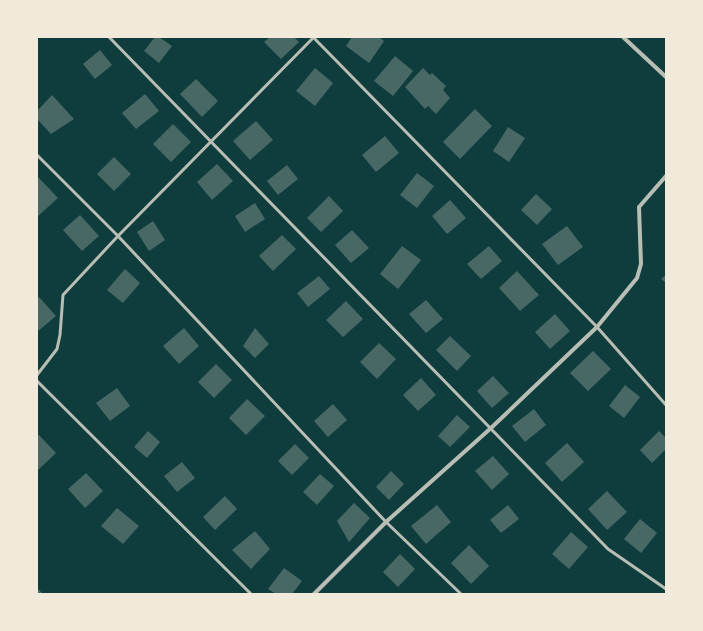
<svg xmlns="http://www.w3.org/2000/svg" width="703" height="631" font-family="'Golos Text',sans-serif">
<rect width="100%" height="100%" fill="#0f3d3e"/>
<g fill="#486865">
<polygon points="155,37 159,37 172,46 159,63 144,51"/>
<polygon points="270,37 294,37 299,42 281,59 264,42"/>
<polygon points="352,37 379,37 384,41 369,63 346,46"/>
<polygon points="100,50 112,65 95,79 83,64"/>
<polygon points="395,56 413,71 393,96 374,81"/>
<polygon points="315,68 333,83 315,106 296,91"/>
<polygon points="423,68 430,75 432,73 446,86 443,90 450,98 436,114 428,106 425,109 405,87"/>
<polygon points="196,79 218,101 202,117 180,94"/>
<polygon points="145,94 159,111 136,129 122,113"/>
<polygon points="52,95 74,119 51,134 37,119 37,111"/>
<polygon points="475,109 492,126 460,159 443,142"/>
<polygon points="256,121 273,140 250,160 233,141"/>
<polygon points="173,124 191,142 171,162 153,144"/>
<polygon points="508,127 525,138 509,162 493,151"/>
<polygon points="385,136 399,153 376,172 362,155"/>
<polygon points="114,157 131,174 114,191 97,174"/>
<polygon points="217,164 233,181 212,200 197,182"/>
<polygon points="287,165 298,179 278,195 267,181"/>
<polygon points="417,173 434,186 417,208 400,195"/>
<polygon points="37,176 58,198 37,217"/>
<polygon points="536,194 552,209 537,225 521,210"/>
<polygon points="329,196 343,211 321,232 307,218"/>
<polygon points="450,200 466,218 447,234 432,216"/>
<polygon points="255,203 265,219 245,232 235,216"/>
<polygon points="80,215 99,236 82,251 63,230"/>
<polygon points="153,221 165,240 149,251 137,232"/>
<polygon points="567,226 583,247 558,265 542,244"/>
<polygon points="352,230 369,248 351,263 335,245"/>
<polygon points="282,235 296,249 273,271 259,256"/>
<polygon points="402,246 421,260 398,289 380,274"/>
<polygon points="489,246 502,261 481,279 467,264"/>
<polygon points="125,269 140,283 123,303 107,290"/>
<polygon points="517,271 539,295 520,311 499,288"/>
<polygon points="666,275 666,283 661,279"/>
<polygon points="319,276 330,289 308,307 297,293"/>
<polygon points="39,297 56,316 37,332 37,299"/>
<polygon points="426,300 443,319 426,333 409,314"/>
<polygon points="346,301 363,319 343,337 326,320"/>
<polygon points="555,314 570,331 550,349 535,332"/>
<polygon points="184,328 199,346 179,364 163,346"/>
<polygon points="255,328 269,344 255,358 243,346"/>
<polygon points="450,336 471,356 457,371 436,350"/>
<polygon points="379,343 396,359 377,379 360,362"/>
<polygon points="593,351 611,369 588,391 570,373"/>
<polygon points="216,364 232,380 214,398 198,382"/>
<polygon points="493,376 509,393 492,408 477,391"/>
<polygon points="421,378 436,395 418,411 403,395"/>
<polygon points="625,385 640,397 624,418 609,406"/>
<polygon points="117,388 130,406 110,421 96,403"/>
<polygon points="247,399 265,416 246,435 229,418"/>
<polygon points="333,404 347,420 328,437 314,421"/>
<polygon points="534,409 546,425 525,442 512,426"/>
<polygon points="457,415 470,427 450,447 438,436"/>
<polygon points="148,431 160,442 147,458 134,447"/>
<polygon points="659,431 666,438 666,449 652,463 640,450"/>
<polygon points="37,433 56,453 37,471"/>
<polygon points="567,443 584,462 562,482 545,463"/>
<polygon points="295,444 309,458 292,475 278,461"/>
<polygon points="493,456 509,474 492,490 475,471"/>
<polygon points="182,462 195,478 177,492 164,476"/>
<polygon points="391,471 404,484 389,500 376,487"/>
<polygon points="86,473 103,491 85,508 68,489"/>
<polygon points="320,474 334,486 317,505 303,492"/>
<polygon points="607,491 627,512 607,530 588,509"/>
<polygon points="225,496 237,509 215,530 203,517"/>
<polygon points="354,503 370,518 349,542 337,521"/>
<polygon points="437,505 451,522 426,544 411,526"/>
<polygon points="508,505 519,519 501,533 490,520"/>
<polygon points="117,508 139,526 123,544 101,526"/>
<polygon points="640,519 657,533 641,553 624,539"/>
<polygon points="255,531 270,549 251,569 232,550"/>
<polygon points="571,532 588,547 569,569 552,554"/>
<polygon points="469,545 489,566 471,584 451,563"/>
<polygon points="400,554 415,569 398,587 383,572"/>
<polygon points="284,568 302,581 292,594 276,594 268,589"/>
<polygon points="37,588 43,594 37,594"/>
</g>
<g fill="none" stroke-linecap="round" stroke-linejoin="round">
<g stroke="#b8beb3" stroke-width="3">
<polyline points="109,37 608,549 666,589"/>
<polyline points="313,37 597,327 666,405"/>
<polyline points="37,155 118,236 386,522 461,594"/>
<polyline points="37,375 57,349 60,335 63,295 118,236 314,37"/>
<polyline points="37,381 251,594"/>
</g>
<g stroke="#b8beb3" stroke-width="4">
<polyline points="623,37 666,77"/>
<polyline points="314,594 386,522 491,428 597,327 637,278 641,264 639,207 666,176"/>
</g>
</g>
<rect width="703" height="631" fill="none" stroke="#f1e9da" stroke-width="76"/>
</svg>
